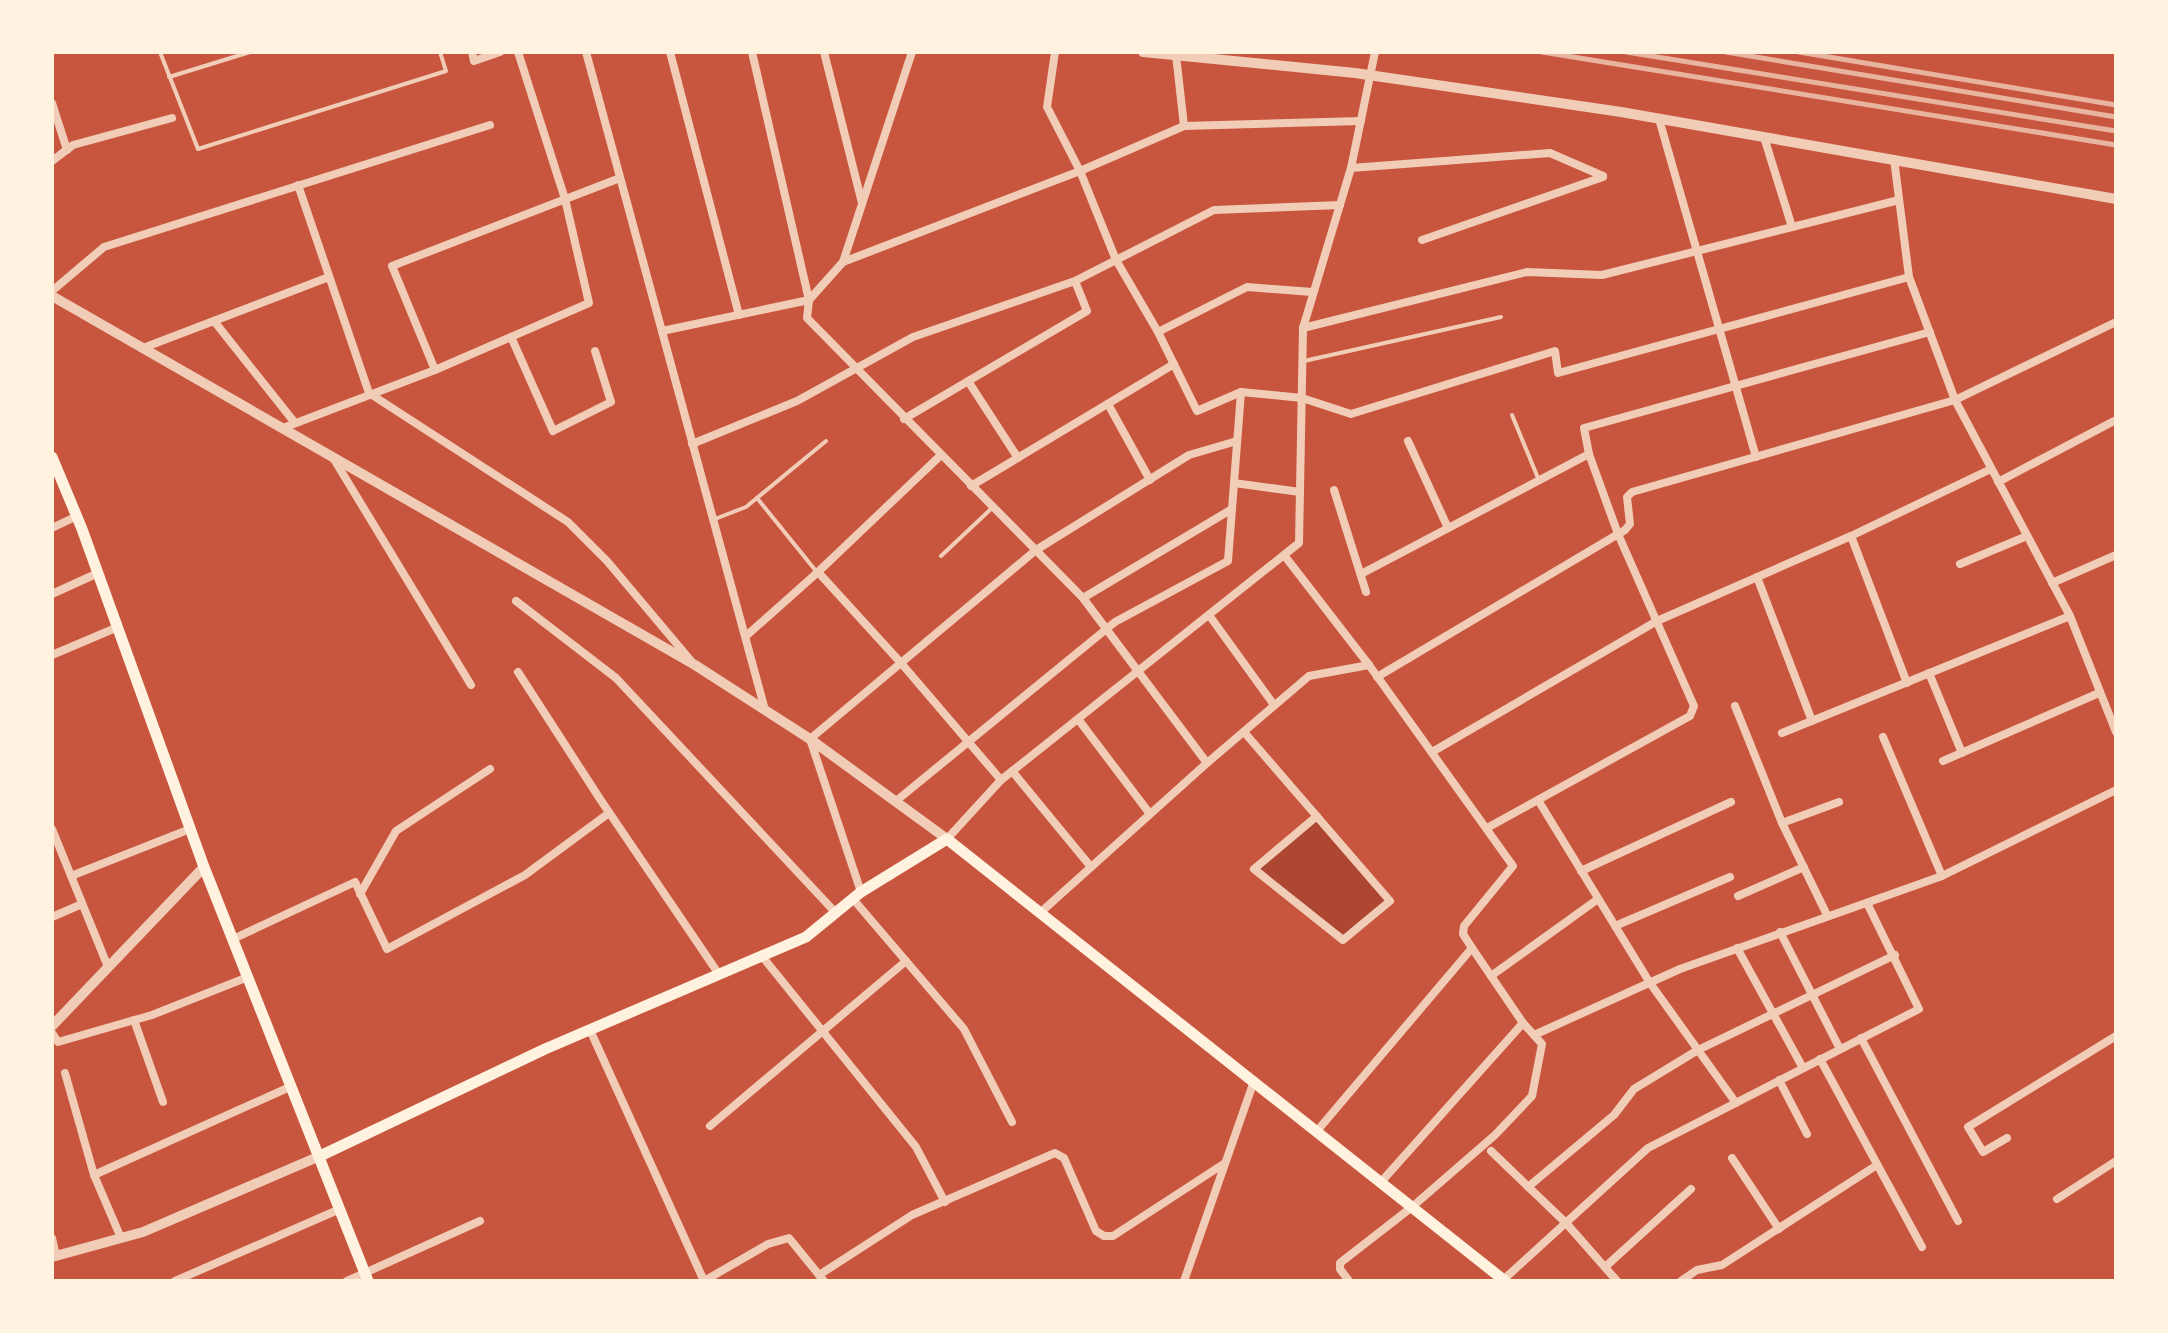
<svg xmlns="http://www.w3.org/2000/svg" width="2168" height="1333" font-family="'Alegreya Sans',sans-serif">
<rect width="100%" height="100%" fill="#c8553d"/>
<polygon fill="#ae4732" points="1317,816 1390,901 1343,940 1254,869"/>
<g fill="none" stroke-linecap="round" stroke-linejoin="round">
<g stroke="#f1ccb7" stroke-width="4">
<polyline points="160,52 198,149 446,71 440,52"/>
<polyline points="169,77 250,52"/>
<polyline points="1304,361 1501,317"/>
<polyline points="1512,415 1538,478"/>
<polyline points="757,498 816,571"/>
<polyline points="715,519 746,507 826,441"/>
<polyline points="941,556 992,508"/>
</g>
<g stroke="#f1ccb7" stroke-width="8">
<polyline points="472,52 474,61 500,52"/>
<polyline points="586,52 765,710"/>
<polyline points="670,52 739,315"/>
<polyline points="752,52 809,300 807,318 1083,598 1207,763"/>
<polyline points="824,52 862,203"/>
<polyline points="1055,52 1047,107 1080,171 1116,260 1158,332 1197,411 1241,392 1302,398 1351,414 1555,351 1558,373 1909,277"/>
<polyline points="1176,55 1184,126"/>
<polyline points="52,103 67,150"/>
<polyline points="1659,119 1756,457"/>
<polyline points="1764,137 1792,227"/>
<polyline points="1894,159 1909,277 1955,400 2070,616 2116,732"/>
<polyline points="52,161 73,145 172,118"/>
<polyline points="1351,168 1550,153 1603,176"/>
<polyline points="298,185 369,393 568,522 607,561 692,662"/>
<polyline points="1422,240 1603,177"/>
<polyline points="843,262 912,52"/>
<polyline points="1075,281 1214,210 1340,205"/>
<polyline points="52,291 104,247 490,125"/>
<polyline points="214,321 295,423"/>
<polyline points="1303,328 1527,272 1602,275 1899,200"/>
<polyline points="662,331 809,300 843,262 1080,171 1184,126 1361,121"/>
<polyline points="1158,332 1247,287 1312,292"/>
<polyline points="511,337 553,431 611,402 595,351"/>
<polyline points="143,348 329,277"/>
<polyline points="435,370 392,266 620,178"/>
<polyline points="968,381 1018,458"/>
<polyline points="1108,404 1150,480"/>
<polyline points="283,428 435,370 589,303 565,199 518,52"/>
<polyline points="1408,441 1448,528"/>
<polyline points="692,444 797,401 913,337 1075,281 1087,311 904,419"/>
<polyline points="332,456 471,685"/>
<polyline points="1998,482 2116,420"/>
<polyline points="1234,483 1300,492"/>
<polyline points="971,486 1174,364"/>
<polyline points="1334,490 1366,592"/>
<polyline points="52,528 77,516"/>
<polyline points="1851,536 1907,683"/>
<polyline points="1284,555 1369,665 1513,866 1464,926 1463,934 1472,948 1317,1131"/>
<polyline points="1960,564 2027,536"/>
<polyline points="818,572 901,663 1001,780"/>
<polyline points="1361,574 1589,454"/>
<polyline points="1757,577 1812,721"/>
<polyline points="2052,583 2116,555"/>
<polyline points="52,594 98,573"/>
<polyline points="1083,598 1232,509"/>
<polyline points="516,601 616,678 835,912"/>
<polyline points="1209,615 1274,705"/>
<polyline points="746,636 818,572 941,455"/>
<polyline points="52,655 118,627"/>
<polyline points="518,672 600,799 718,973"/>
<polyline points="1929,673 1962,753"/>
<polyline points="1377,677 1625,530 1630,524 1627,497 1632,492 1955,400 2116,322"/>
<polyline points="1735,706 1782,823 1827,915"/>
<polyline points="1078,719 1150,814"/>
<polyline points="1244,732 1390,901 1343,940 1254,869 1317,816"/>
<polyline points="1782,733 2070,616"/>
<polyline points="1432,752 1657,621 1851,536 1991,469"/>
<polyline points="1943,761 2099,693"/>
<polyline points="1012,771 1091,867"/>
<polyline points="1538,800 1650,983 1736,1103"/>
<polyline points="896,801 1115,622 1228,561 1241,392"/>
<polyline points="1782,823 1839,802"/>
<polyline points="1487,828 1690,716 1694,706 1618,534 1589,454 1584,428 1930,332"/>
<polyline points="52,829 108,967"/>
<polyline points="947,839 1001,780 1299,543 1303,328 1351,168 1375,52"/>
<polyline points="1581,871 1731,802"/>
<polyline points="71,876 190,829"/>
<polyline points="1942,876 2116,790"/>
<polyline points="861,892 810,739 1036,550 1189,455 1237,441"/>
<polyline points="360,894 396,831 490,769"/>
<polyline points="1738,896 1804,867"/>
<polyline points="853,899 964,1029 1012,1122"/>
<polyline points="1041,912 1207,763 1309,676 1369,665"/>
<polyline points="52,917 82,904"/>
<polyline points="1615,926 1730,877"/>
<polyline points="1780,932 1840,1049"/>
<polyline points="233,939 355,882 387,949 525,875 609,813"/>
<polyline points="1737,948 1803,1068"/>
<polyline points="761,955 916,1147 945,1202"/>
<polyline points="1491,976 1598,899"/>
<polyline points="134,1020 163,1102"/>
<polyline points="590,1030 704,1281"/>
<polyline points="52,1033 58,1042 152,1015 248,977"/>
<polyline points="1534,1035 1680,969 1942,876 1883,737"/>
<polyline points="1861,1038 1958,1221"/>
<polyline points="1820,1059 1922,1247"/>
<polyline points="65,1073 94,1175"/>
<polyline points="1779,1080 1807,1134"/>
<polyline points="710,1126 906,961"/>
<polyline points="2007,1138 1983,1152 1968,1127 2116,1036"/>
<polyline points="1491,1151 1566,1223 1617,1281"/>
<polyline points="1732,1158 1779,1229"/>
<polyline points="1381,1182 1523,1023 1472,948"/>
<polyline points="1528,1187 1614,1115 1634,1089 1698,1050 1895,955"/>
<polyline points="2057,1199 2116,1161"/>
<polyline points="52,1238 56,1256"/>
<polyline points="121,1238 94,1175 292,1086"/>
<polyline points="1605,1267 1691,1189"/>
<polyline points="819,1275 912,1215 1055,1153 1064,1158 1096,1231 1104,1236 1113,1236 1225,1163"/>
<polyline points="1503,1280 1648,1148 1919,1009 1867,903"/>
<polyline points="175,1281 340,1209"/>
<polyline points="347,1281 480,1221"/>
<polyline points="704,1281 768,1244 789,1238 824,1281"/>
<polyline points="1184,1281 1254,1081"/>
<polyline points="1349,1281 1340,1269 1340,1263 1412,1207 1495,1135 1532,1096 1542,1044 1523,1023"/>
<polyline points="1681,1281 1697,1270 1722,1265 1877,1165"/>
</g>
<g stroke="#f1ccb7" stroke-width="10">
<polyline points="1143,52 1355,73 1621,112 2116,199"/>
<polyline points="52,296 695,665 810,739 947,839"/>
<polyline points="52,1026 204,867"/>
<polyline points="52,1257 143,1232 320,1156"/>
</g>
<g stroke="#fff3e0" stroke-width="11">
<polyline points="52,457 82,529 204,867 368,1281"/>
<polyline points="320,1156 545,1049 806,937 861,892 947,839 1505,1281"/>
</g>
<g stroke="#e9b49f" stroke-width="5">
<polyline points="1542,52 2116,145"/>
<polyline points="1626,52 2116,131"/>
<polyline points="1726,52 2116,117"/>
<polyline points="1799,52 2116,105"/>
</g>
</g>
<rect width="2168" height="1333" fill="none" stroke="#fff3e0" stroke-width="108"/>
</svg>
